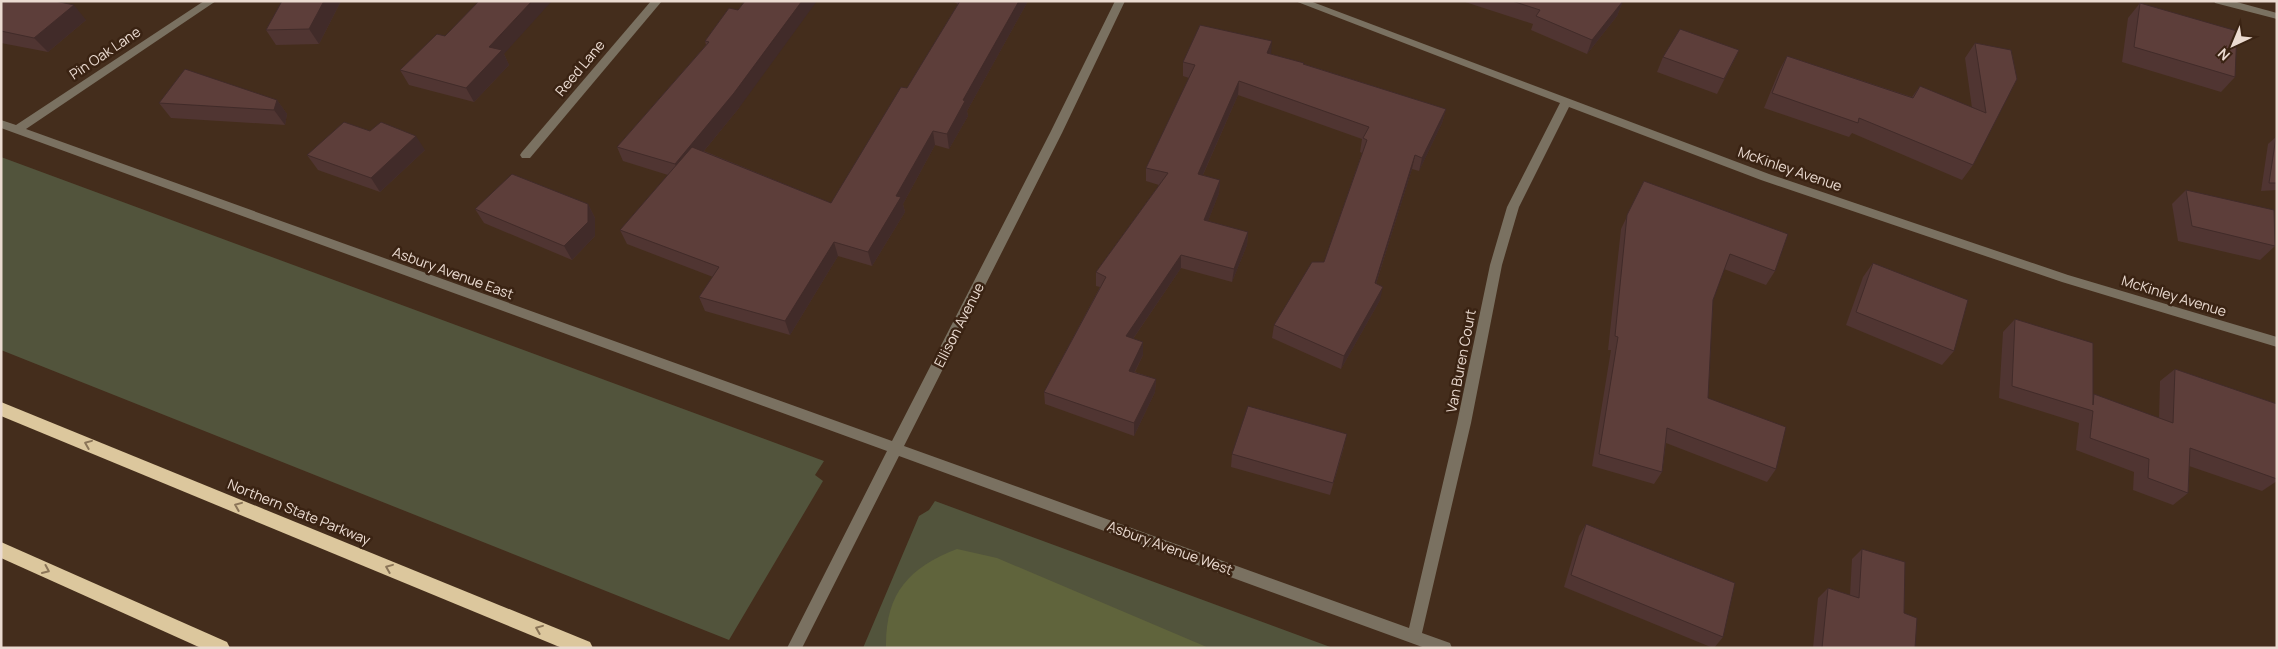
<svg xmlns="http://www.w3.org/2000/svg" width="2278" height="649" font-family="Manrope,sans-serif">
<rect width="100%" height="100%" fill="#442d1c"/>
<g fill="#52543c">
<polygon points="1,157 824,461 815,475 823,481 729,640 1,350"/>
<polygon points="935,501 1333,648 863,648 919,516 929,510"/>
</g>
<path fill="#60643c" d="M 957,549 L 997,558 L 1209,648 L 886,648 C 885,594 908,568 957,549 Z"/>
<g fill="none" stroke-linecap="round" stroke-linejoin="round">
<g fill="#7a7161" fill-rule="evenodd">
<polygon points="204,1 216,1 26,129 892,441 1050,133 1115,1 1125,1 1062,133 904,446 1409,628 1457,423 1490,265 1507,207 1560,103 1295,1 1310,1 1769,174 2068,275 2277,337 2277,347 2062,282 1761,180 1569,107 1519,207 1502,265 1471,423 1422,633 1450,643 1452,648 1425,648 899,456 802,648 787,648 887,451 1,128 1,120 16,125"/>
<polygon points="651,1 662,1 530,158 522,158 520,155 522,152"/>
<polygon points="2214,1 2233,1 2277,13 2277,19 2215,3"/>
</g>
<g fill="#dcc79d" fill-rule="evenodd">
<polygon points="1,402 590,642 593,648 562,648 1,416"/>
<polygon points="1,542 227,642 230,648 201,648 1,558"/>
</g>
</g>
<g fill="#503532">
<polygon points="1,1 86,20 48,52 1,43"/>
<polygon points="282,1 341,1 319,44 276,45 266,30"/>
<polygon points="952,1 1028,1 967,111 968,116 949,149 935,145 903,204 905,212 872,266 838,256 790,335 705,311 699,297 713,277 627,244 620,230 668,175 623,161 617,147 706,45 705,41 729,8 739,108 704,151 831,203 907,88 958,4"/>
<polygon points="1462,1 1623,1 1617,16 1587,54 1531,30 1533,24"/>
<polygon points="2140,3 2235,77 2221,92 2122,62 2128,18"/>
<polygon points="1975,43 2011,50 1973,165 1962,180 1852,133 1849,137 1764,108 1779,71 1787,56 1912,97 1920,86 1972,108 1965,58"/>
<polygon points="1739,50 1717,94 1657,72 1663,57"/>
<polygon points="504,54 509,65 474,102 409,85 400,70"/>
<polygon points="1271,54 1304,63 1304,64 1446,109 1442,123 1419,171 1412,169 1376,284 1380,300 1341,369 1272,338 1274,325 1324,262 1362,153 1360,152 1362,139 1238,95 1203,175 1220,180 1219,193 1208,221 1248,232 1247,245 1232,282 1181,268 1133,339 1143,355 1135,372 1156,379 1155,392 1134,436 1045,404 1044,392 1100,287 1096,286 1096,272 1159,185 1146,181 1146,168 1189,78 1183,76 1183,62"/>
<polygon points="277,100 287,114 285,125 171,118 159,103"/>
<polygon points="2276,137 2277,137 2277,190 2261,191 2268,144"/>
<polygon points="425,150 380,192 318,170 307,155"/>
<polygon points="1644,181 1775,271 1766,285 1724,269 1713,300 1708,398 1776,469 1767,482 1666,443 1662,472 1654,484 1592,466 1611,350 1608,350 1621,229"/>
<polygon points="2186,190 2275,246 2260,260 2178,241 2172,204"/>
<polygon points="588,204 595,218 595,236 572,260 484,223 475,209"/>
<polygon points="1873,263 1954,351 1942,365 1846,325 1863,277"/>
<polygon points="2015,319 2093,395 2094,394 2159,418 2160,381 2175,369 2277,404 2277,481 2262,491 2189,466 2188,493 2173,505 2133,490 2134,472 2076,450 2079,423 1999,398 2003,332"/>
<polygon points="1344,447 1330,495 1231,467 1232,454"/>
<polygon points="1586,524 1723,637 1714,648 1713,648 1564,587 1579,536"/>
<polygon points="1862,549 1904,613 1915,648 1813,648 1818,598 1828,588 1850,595 1852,559"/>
</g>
<g fill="#412b29">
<polygon points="324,1 341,1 319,44 309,29"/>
<polygon points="532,1 552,1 504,54 509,65 474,102 466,88 489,47"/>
<polygon points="802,1 817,1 739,108 681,179 675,164"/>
<polygon points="1019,1 1028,1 967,111 968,116 949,149 947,134 963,100"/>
<polygon points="1623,1 1617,16 1587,54 1592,40"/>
<polygon points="74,5 86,20 48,52 34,38"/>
<polygon points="1272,41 1271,55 1267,53"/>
<polygon points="1239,81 1238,95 1197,188 1198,174"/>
<polygon points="277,100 287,114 285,125 274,110"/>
<polygon points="1446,109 1442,123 1419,171 1422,158"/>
<polygon points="933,131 935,145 903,204 905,212 872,266 868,252 896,196"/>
<polygon points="416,136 425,150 380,192 371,178"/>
<polygon points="1415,155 1412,169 1372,296 1375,283"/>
<polygon points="1220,180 1219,193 1203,234 1204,220"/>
<polygon points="588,204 595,218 595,236 572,260 564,246"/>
<polygon points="1248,232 1247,245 1232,282 1234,269"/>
<polygon points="834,242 838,256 790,335 785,321"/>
<polygon points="1181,255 1181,268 1126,349 1126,336"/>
<polygon points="1383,287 1380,300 1341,369 1344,356"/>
<polygon points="1143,342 1143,355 1129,383 1129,371"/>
<polygon points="1156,379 1155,392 1134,436 1134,423"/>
</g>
<g fill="#5d3e3a" stroke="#412b29">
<polygon points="1,1 55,1 74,5 34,38 1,31"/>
<polygon points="282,1 324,1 309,29 266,30"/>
<polygon points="479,1 532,1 489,47 502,50 466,88 400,70 437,34 445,36"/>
<polygon points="745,1 802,1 734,93 675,164 617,147 709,42 705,41 729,8 738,10"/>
<polygon points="960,1 1019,1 963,100 965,101 947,134 933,131 896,196 901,197 868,252 834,242 785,321 699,297 719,267 620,230 692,147 831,203 901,87 907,88"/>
<polygon points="1512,1 1623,1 1592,40 1536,16 1540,10"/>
<polygon points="2140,3 2237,31 2235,77 2134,47"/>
<polygon points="1200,25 1272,41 1267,53 1304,63 1303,64 1446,109 1422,158 1415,155 1375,283 1383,287 1344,356 1274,325 1312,262 1324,262 1367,140 1363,138 1369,127 1239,81 1198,174 1220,180 1204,220 1248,232 1234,269 1181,255 1126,336 1143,342 1129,371 1156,379 1134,423 1044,392 1106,277 1096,272 1168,173 1146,168 1195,65 1183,62"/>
<polygon points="1680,29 1739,50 1724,79 1663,57"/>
<polygon points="1975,43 2011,50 2017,79 1973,165 1859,118 1858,123 1772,93 1787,56 1913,98 1920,86 1986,113"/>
<polygon points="185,69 277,100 274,110 159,103"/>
<polygon points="344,122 370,131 381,122 416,136 371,178 307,155"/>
<polygon points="2276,137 2277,137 2277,183 2269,183"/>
<polygon points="512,174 588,204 588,222 564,246 475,209"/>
<polygon points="1644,181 1788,234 1775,271 1730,254 1713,300 1708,398 1786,427 1776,469 1667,428 1662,472 1599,454 1618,337 1615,336 1627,215"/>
<polygon points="2186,190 2274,210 2275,246 2192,226"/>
<polygon points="1873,263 1968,300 1954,351 1856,312"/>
<polygon points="2015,319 2093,343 2093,405 2094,394 2173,423 2175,369 2277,404 2277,479 2190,448 2188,493 2148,478 2149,459 2090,438 2093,411 2012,386"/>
<polygon points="1248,406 1347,434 1333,483 1232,454"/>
<polygon points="1586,524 1735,583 1723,637 1571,575"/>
<polygon points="1862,549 1905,562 1904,613 1917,618 1915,648 1822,648 1828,588 1859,598"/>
</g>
<defs><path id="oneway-chevron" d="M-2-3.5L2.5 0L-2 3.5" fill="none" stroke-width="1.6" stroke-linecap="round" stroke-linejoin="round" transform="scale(1.25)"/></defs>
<g stroke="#8b7558">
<use href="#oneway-chevron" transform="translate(88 444) rotate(-158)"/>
<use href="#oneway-chevron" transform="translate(238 506) rotate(-158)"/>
<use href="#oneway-chevron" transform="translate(389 568) rotate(-158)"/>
<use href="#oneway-chevron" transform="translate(46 570) rotate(24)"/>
<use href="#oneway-chevron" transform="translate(539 629) rotate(-158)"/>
</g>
<g text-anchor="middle" stroke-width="5" stroke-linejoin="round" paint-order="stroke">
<g font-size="14" fill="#ebdbd1" stroke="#3a2313">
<text transform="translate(105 53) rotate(-34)" y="5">Pin Oak Lane</text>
<text transform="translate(580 68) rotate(-50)" y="5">Reed Lane</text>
<text transform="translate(1790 169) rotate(19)" y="5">McKinley Avenue</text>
<text transform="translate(453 273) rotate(20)" y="5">Asbury Avenue East</text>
<text transform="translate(2174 296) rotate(17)" y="5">McKinley Avenue</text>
<text transform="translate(959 325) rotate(-63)" y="5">Ellison Avenue</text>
<text transform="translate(1461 361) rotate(-79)" y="5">Van Buren Court</text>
<text transform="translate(299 512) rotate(22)" y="5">Northern State Parkway</text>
<text transform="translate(1170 548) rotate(20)" y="5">Asbury Avenue West</text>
</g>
</g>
<rect width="2278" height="649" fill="none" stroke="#ebdbd1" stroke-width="5"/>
<g transform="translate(2233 45) rotate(224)" stroke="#3a2313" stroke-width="4" paint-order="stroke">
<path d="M0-4L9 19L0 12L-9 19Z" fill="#ebdbd1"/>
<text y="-8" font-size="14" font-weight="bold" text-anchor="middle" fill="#ebdbd1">N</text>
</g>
</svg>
